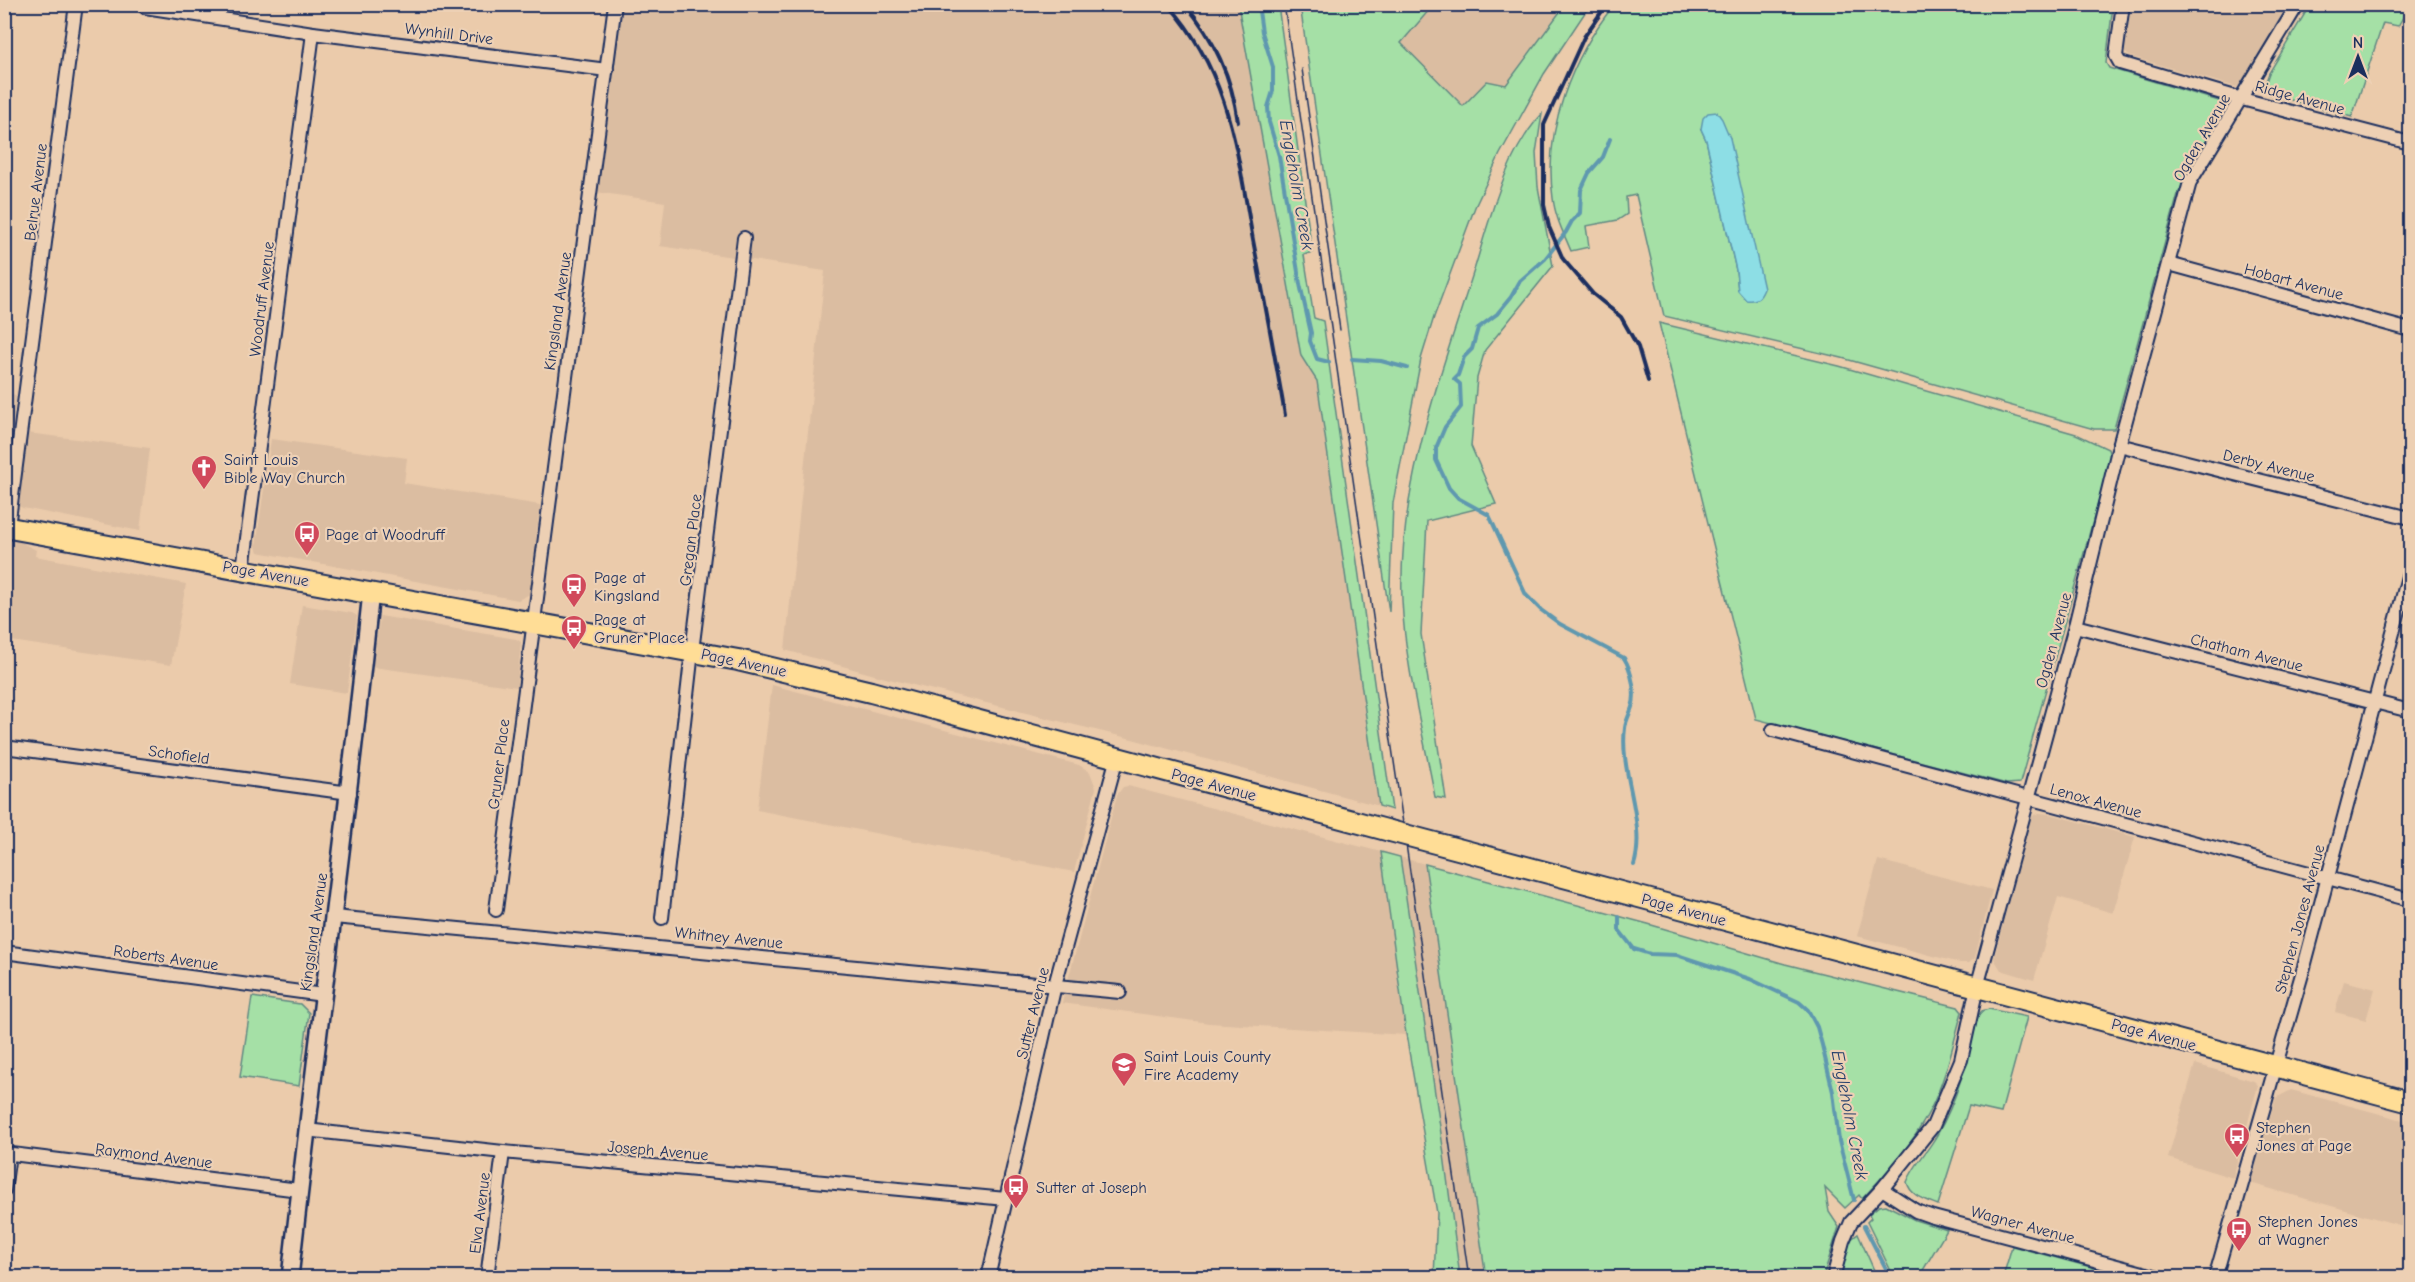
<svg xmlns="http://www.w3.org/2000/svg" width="2415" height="1282" font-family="'Comic Neue',sans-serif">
<rect width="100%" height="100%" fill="#ebcbab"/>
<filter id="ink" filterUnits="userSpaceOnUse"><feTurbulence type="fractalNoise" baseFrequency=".0167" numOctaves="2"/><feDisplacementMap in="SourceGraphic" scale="12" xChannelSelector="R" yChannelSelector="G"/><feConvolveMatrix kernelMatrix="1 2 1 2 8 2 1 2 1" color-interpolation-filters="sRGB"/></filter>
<g filter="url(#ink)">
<g fill="#dbbda1">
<polygon points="621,5 1238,5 1301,356 1317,381 1379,806 1132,739 889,679 785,650 825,271 660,246 665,202 596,192"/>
<polygon points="1423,5 1565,5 1506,86 1487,81 1463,106 1401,43 1430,10"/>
<polygon points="2128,5 2291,5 2242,84 2236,87 2129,56 2123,51"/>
<polygon points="5,393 16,395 5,488 4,393"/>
<polygon points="27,433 150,448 140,531 23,508 18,506"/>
<polygon points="271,439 407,458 404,483 540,505 530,594 518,600 258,552 256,546"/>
<polygon points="4,536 13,538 36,550 35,556 186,584 171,665 5,640"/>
<polygon points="302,605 352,613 357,616 347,693 290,684"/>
<polygon points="380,616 516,639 521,642 517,687 373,667"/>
<polygon points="772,685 1079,765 1090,772 1096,788 1074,872 757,810"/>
<polygon points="1128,786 1381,852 1406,1035 1209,1023 1062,1003 1117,795 1123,787"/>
<polygon points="2039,813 2050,814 2135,837 2113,913 2058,897 2034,980 2001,970 1994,959 2029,820 2034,815"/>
<polygon points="1400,857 1425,864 1486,1277 1460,1277 1443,1147"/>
<polygon points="1878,860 1992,890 1975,958 1969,963 1960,963 1857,936"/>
<polygon points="2344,981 2375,989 2366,1020 2335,1012"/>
<polygon points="2195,1064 2254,1081 2258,1085 2233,1178 2168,1158"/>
<polygon points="2291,1090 2410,1122 2410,1228 2250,1183 2276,1098"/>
</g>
<g fill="#a5e0a6" stroke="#608882" stroke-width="1.5" fill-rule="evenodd">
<polygon points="1238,5 1278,5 1312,252 1304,255 1314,318 1323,321 1392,810 1379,806 1317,381 1301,356"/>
<polygon points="1300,5 1423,5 1430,9 1401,43 1463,106 1487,81 1506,85 1565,5 1590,5 1544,74 1500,154 1475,207 1434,317 1421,359 1393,503 1389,612"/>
<path d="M 1614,5 L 2113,5 L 2106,63 L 2109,68 L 2219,101 L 2225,106 C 2225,121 2187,174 2178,194 L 2114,429 L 2094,429 L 1842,358 L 1664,316 L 1636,195 L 1626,197 L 1627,214 L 1618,220 L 1586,226 L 1589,247 L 1571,251 C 1564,234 1555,217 1553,198 C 1543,130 1572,57 1614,5 ZM 1701,129 L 1730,138 L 1738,291 L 1736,270 L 1706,140 Z"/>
<polygon points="2310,5 2410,5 2398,26 2383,23 2352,117 2269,94 2264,87 2269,73"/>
<path d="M 1542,114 L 1536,153 L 1538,187 L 1553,266 L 1485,350 L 1477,378 L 1471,446 L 1496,504 L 1427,521 L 1421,634 L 1446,799 L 1435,797 C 1423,732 1405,666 1402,600 C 1398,486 1441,374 1475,267 C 1490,218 1506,152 1542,114 Z"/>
<polygon points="1659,323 1839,366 2076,434 2108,449 2110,456 2109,463 2020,783 2007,784 1756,719"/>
<polygon points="1381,852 1400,857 1443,1147 1460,1277 1434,1277 1437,1213 1406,1034"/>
<path d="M 1425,864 L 1648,924 L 1785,964 L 1958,1007 L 1962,1012 C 1953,1044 1946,1079 1930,1110 C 1913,1144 1888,1171 1862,1199 L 1859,1195 L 1845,1208 L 1825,1188 L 1829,1212 L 1839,1227 L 1823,1277 L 1486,1277 Z"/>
<polygon points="252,997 300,1004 309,1013 299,1086 240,1077"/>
<path d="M 1989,1009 L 2027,1017 L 2001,1113 L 1969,1106 L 1938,1205 C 1926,1200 1910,1196 1907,1182 C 1914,1165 1928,1151 1937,1135 C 1958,1099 1968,1057 1978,1016 L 1982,1011 Z"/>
<polygon points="1886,1205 1915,1220 1947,1230 1919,1277 1894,1277 1867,1222 1871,1218 1869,1214 1879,1206"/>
<polygon points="1858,1234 1877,1277 1840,1278 1850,1240"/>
<polygon points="2012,1246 2128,1277 2003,1277"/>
</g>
<path fill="#8ddee5" stroke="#5f98af" stroke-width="1.5" d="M 1717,112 L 1722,119 L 1730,138 L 1764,289 C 1760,299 1757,301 1746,300 L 1738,291 L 1736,270 L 1706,140 L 1701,129 L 1703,118 L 1708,113 Z"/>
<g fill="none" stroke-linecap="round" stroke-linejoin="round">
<g stroke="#5f98af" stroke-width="4">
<polyline points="1258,4 1262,32 1273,67 1273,91 1268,107 1269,122 1279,156 1300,284 1311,333 1310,341 1317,359 1329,362"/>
<path d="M 1610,139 L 1603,157 L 1589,173 L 1581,190 L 1580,213 L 1572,221 L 1566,232 L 1545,259 L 1520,281 L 1511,297 L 1497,314 L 1478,328 L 1472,349 L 1464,357 L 1458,375 L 1454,379 L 1460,384 L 1461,407 L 1445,427 L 1436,448 L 1436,460 L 1449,488 L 1458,498 L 1489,515 L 1526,595 L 1541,610 L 1560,624 L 1624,658 C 1631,669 1637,694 1632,707 C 1630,714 1626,720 1625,728 C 1619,773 1647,823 1634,865"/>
<polyline points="1352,359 1381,361 1407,368"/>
<polyline points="1619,917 1619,930 1634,949 1650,954 1677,955 1750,979 1799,1002 1808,1010 1817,1027 1822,1045 1833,1092 1839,1141 1854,1200"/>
<polyline points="1864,1226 1891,1278"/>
</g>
<defs>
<g id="minor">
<polyline points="145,4 145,7 313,33 607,70"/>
<polyline points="2123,4 2116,56 2120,63 2242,99 2410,143"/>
<polyline points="2169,264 2410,330"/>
<polyline points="2119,445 2410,518"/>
<polyline points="8,527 76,4"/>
<polyline points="243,569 313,33"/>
<polyline points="2075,626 2410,711"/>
<polyline points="1773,730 2410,900"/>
<polyline points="4,747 350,793"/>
<polyline points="496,910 615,4"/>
<polyline points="334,917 1120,992"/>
<polyline points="662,918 692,651 744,238"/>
<polyline points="4,952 323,995"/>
<polyline points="306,1130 503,1152 1006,1199"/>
<polyline points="4,1153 299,1190"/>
<polyline points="1882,1189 1916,1211 1933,1217 2162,1278"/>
<polyline points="4,1191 9,1154"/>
<polyline points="487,1278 503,1152"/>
<polyline points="988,1278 1055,985 1117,757"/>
<polyline points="1833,1278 1843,1241 1851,1222 1882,1189 1933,1126 1961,1060 1977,987 2075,626 2120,442 2190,182 2298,4"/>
<polyline points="2215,1278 2304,967 2410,569"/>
</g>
<path id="tertiary" d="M 290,1278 C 315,1049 347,821 371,592"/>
<g id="primary">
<polyline points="4,527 738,660 871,692 1390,831"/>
<polyline points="1654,901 2410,1102"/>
</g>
</defs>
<use href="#minor" stroke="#1b2f5e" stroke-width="16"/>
<use href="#tertiary" stroke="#1b2f5e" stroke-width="20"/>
<use href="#primary" stroke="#1b2f5e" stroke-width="24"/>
<use href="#minor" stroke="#edd0b4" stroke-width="12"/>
<use href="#tertiary" stroke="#edd0b4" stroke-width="15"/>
<use href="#primary" stroke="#ffdd96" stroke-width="20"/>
<g stroke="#1b2f5e" stroke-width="1.5">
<polyline points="1284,4 1469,1278"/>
<polyline points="1302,69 1340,330"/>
</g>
<g stroke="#1b2f5e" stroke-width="4">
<path d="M 1168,4 C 1230,74 1237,152 1253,240 C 1264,298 1275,357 1285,415"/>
<path d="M 1185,4 C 1214,38 1232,78 1238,122"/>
<polyline points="1607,4 1584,37 1544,125 1544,205 1549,227 1563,259 1593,294 1621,317 1638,347 1648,381"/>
</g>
<defs>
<polyline id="primary-bridge" points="1390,831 1654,901"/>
</defs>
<use href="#primary-bridge" stroke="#1b2f5e" stroke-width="24" stroke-linecap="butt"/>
<use href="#primary-bridge" stroke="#ffdd96" stroke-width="20"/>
</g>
</g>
<defs>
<symbol id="church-pin" viewBox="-11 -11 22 30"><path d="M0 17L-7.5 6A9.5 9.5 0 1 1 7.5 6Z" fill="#d1495b" stroke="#edd0b4"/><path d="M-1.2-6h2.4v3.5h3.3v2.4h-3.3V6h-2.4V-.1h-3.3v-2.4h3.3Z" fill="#fff"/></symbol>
<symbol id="bus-pin" viewBox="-11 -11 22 30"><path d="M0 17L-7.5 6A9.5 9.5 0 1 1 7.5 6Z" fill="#d1495b" stroke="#edd0b4"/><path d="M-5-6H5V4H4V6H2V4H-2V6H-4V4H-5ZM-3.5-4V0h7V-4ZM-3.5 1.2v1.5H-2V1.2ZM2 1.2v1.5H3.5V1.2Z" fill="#fff"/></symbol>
<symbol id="school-pin" viewBox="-11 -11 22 30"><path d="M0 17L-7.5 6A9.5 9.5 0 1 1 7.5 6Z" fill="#d1495b" stroke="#edd0b4"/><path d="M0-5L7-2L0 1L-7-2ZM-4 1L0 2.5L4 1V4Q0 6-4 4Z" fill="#fff"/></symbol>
</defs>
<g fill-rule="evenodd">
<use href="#church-pin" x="189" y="453" width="30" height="40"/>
<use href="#bus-pin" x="292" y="519" width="30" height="40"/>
<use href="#bus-pin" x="559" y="571" width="30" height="40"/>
<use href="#bus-pin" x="559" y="613" width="30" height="40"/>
<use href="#school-pin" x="1109" y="1050" width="30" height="40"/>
<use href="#bus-pin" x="2222" y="1121" width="30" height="40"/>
<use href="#bus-pin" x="1001" y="1172" width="30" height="40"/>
<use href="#bus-pin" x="2224" y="1215" width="30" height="40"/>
</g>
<g text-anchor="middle" stroke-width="4.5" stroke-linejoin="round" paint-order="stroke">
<g font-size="16" fill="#1b2f5e" stroke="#edd0b4">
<text transform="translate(449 33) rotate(7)" y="6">Wynhill Drive</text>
<text transform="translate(2300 97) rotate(15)" y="6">Ridge Avenue</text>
<text transform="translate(2201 137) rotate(-60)" y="6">Ogden Avenue</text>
<text transform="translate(35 192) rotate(-83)" y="6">Belrue Avenue</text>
<text transform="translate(2294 281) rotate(15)" y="6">Hobart Avenue</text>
<text transform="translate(261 299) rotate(-83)" y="6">Woodruff Avenue</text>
<text transform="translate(557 311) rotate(-82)" y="6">Kingsland Avenue</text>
<text transform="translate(2269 465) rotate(14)" y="6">Derby Avenue</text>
<text transform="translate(690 540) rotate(-83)" y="6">Gregan Place</text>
<text transform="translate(266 573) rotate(10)" y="6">Page Avenue</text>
<text transform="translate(2053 640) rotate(-75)" y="6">Ogden Avenue</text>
<text transform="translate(2247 652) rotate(14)" y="6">Chatham Avenue</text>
<text transform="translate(744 662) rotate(12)" y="6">Page Avenue</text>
<text transform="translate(179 754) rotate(8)" y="6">Schofield</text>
<text transform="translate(498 764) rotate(-83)" y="6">Gruner Place</text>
<text transform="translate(1214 784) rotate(15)" y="6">Page Avenue</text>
<text transform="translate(2096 800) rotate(15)" y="6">Lenox Avenue</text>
<text transform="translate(1684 909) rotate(15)" y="6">Page Avenue</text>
<text transform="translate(2299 919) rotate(-75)" y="6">Stephen Jones Avenue</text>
<text transform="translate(313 932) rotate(-82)" y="6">Kingsland Avenue</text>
<text transform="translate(729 937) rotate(6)" y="6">Whitney Avenue</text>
<text transform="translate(166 957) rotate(8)" y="6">Roberts Avenue</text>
<text transform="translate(1032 1013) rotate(-76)" y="6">Sutter Avenue</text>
<text transform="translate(2154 1034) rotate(15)" y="6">Page Avenue</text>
<text transform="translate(658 1150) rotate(5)" y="6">Joseph Avenue</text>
<text transform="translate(154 1155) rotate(7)" y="6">Raymond Avenue</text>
<text transform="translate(479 1213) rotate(-83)" y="6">Elva Avenue</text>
<text transform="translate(2023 1224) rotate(15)" y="6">Wagner Avenue</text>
</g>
<g font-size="16" fill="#1b2f5e" stroke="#edd0b4" text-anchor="start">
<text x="224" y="465">Saint Louis<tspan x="224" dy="18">Bible Way Church</tspan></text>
<text x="326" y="540">Page at Woodruff</text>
<text x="594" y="583">Page at<tspan x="594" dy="18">Kingsland</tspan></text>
<text x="594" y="625">Page at<tspan x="594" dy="18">Gruner Place</tspan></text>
<text x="1144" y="1062">Saint Louis County<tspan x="1144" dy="18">Fire Academy</tspan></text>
<text x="2256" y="1133">Stephen<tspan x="2256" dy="18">Jones at Page</tspan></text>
<text x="1036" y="1193">Sutter at Joseph</text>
<text x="2258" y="1227">Stephen Jones<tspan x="2258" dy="18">at Wagner</tspan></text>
</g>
<g font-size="18" font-style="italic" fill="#26406c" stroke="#edd0b4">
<text transform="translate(1297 185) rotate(80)" y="6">Engleholm Creek</text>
<text transform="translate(1850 1115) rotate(79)" y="6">Engleholm Creek</text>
</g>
</g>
<rect width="2415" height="1282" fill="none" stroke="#edd0b4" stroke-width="24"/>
<rect x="12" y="12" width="2391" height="1258" fill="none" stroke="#1b2f5e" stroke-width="2" filter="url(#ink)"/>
<g transform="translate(2358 57)" stroke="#edd0b4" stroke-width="4.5" paint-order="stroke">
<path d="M0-4.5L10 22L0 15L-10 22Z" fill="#1b2f5e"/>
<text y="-9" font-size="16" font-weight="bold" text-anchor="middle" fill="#1b2f5e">N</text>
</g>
</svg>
